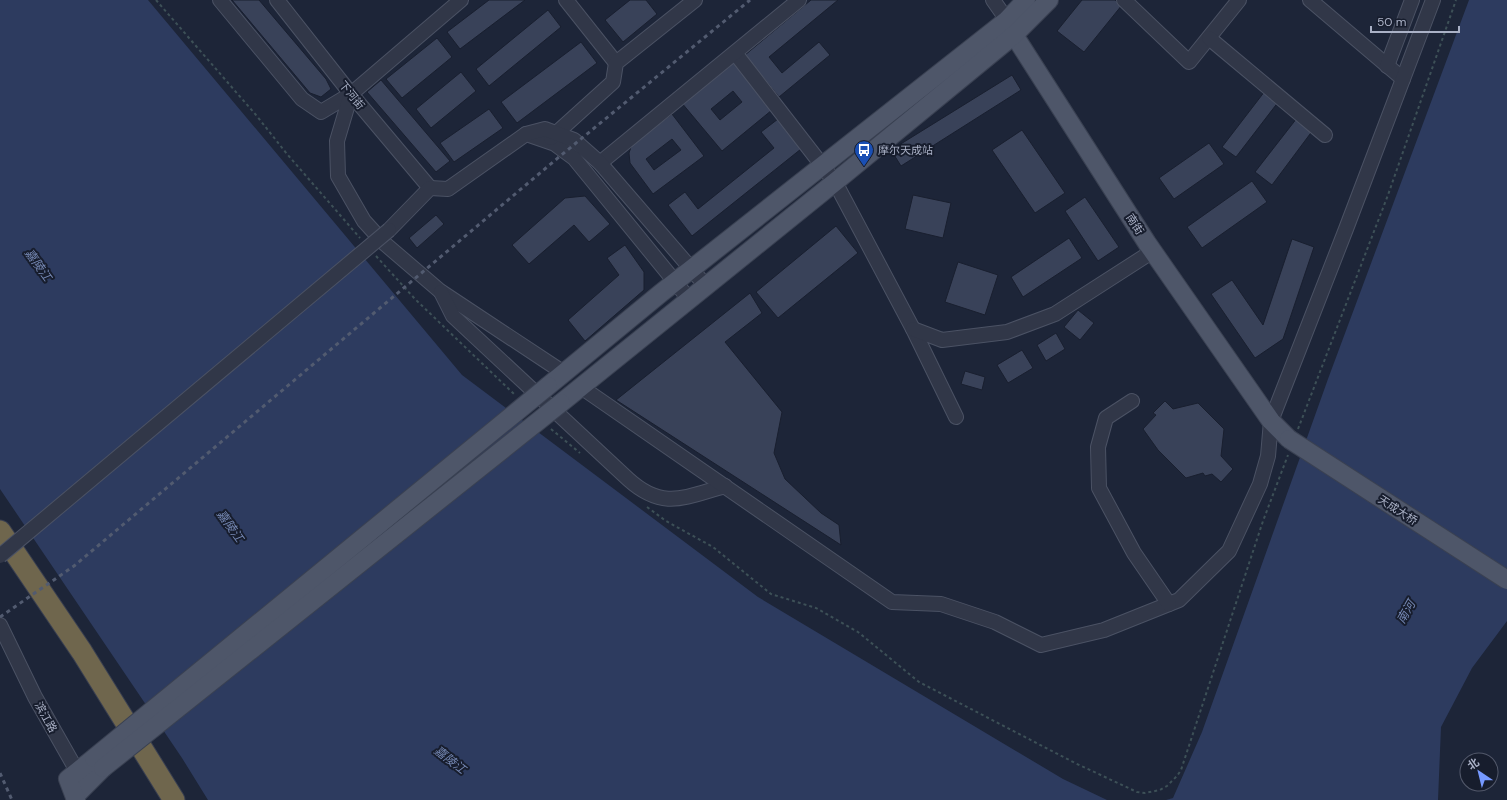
<svg xmlns="http://www.w3.org/2000/svg" width="1507" height="800" font-family="'DM Sans','Noto Sans SC',sans-serif">
<rect width="100%" height="100%" fill="#1d2538"/>
<g fill="#2d3b5f">
<polygon points="0,0 148,0 462,375 758,597 1063,779 1107,800 208,800 182,758 0,489"/>
<polygon points="1469,0 1507,0 1507,621 1472,668 1441,727 1438,800 1166,800 1173,798 1202,732 1328,379"/>
</g>
<g fill="#394259" stroke="#191f2f" fill-rule="evenodd">
<polygon points="232,0 259,0 326,79 331,89 321,97 310,93"/>
<polygon points="489,0 525,0 460,49 447,32"/>
<polygon points="630,0 646,0 657,14 623,42 605,20"/>
<polygon points="811,0 838,0 769,57 782,73 819,42 830,55 779,97 745,55"/>
<polygon points="1082,0 1115,0 1122,5 1084,52 1057,31"/>
<polygon points="548,10 561,27 489,86 476,69"/>
<polygon points="437,38 452,57 402,98 386,79"/>
<polygon points="581,42 597,63 517,123 501,102"/>
<path d="M 732,61 L 772,110 L 722,151 L 681,102 ZM 733,91 L 742,102 L 720,120 L 711,109 Z"/>
<polygon points="461,72 476,91 431,128 416,109"/>
<polygon points="1012,75 1021,90 901,166 891,150"/>
<polygon points="381,80 450,161 436,172 367,92"/>
<polygon points="1265,91 1279,101 1236,157 1222,147"/>
<polygon points="489,109 503,128 454,162 440,143"/>
<path d="M 672,114 L 704,156 L 653,194 L 630,163 L 629,153 L 632,144 ZM 672,139 L 681,150 L 654,170 L 646,159 Z"/>
<polygon points="1297,118 1313,130 1272,185 1255,172"/>
<polygon points="778,119 801,149 692,236 668,205 685,192 698,209 774,148 761,132"/>
<polygon points="1022,130 1065,193 1035,213 992,150"/>
<polygon points="1209,143 1224,164 1174,199 1159,178"/>
<polygon points="1252,181 1267,202 1202,248 1187,227"/>
<polygon points="913,195 951,203 943,238 905,229"/>
<polygon points="585,196 610,224 589,242 574,225 529,264 512,245 565,198"/>
<polygon points="1085,197 1119,247 1098,261 1065,211"/>
<polygon points="436,215 444,224 417,248 409,238"/>
<polygon points="836,226 858,253 778,318 756,292"/>
<polygon points="1069,238 1082,258 1023,297 1011,277"/>
<polygon points="1292,239 1314,247 1283,339 1255,358 1211,294 1232,280 1263,325"/>
<polygon points="625,245 644,272 644,290 585,341 568,320 619,275 607,258"/>
<polygon points="958,262 998,275 985,315 945,302"/>
<polygon points="750,293 762,313 725,342 782,412 774,453 785,479 821,513 839,525 841,545 616,400"/>
<polygon points="1078,310 1094,323 1080,340 1064,327"/>
<polygon points="1056,333 1065,349 1046,361 1037,345"/>
<polygon points="1022,350 1033,368 1008,383 997,365"/>
<polygon points="965,371 985,377 982,390 961,384"/>
<polygon points="1165,401 1173,409 1198,403 1224,429 1221,456 1233,469 1221,482 1212,474 1205,476 1203,473 1186,478 1158,450 1143,429 1156,415 1153,413"/>
</g>
<g fill="none" stroke-linecap="round" stroke-linejoin="round">
<defs>
<g id="minor">
<polyline points="220,0 302,99 321,112 351,94 461,0"/>
<polyline points="277,0 351,94 430,188"/>
<polyline points="566,0 616,63"/>
<polyline points="993,0 1007,20"/>
<polyline points="1124,0 1189,62 1239,0"/>
<polyline points="1310,0 1403,79"/>
<polyline points="1209,38 1325,135"/>
<polyline points="735,53 835,182 913,329 956,417"/>
<polyline points="1387,66 1412,0"/>
<polyline points="351,94 337,141 338,176 364,221 384,243 440,291 564,373"/>
<polyline points="526,134 555,144 574,158 689,299"/>
<polyline points="551,138 613,82 616,63 695,0"/>
<polyline points="600,163 799,0"/>
<polyline points="389,230 430,188 448,189 526,134 545,129 574,140 600,163 706,286"/>
<path d="M 441,292 L 453,316 L 628,479 C 663,511 685,497 725,486"/>
<polyline points="913,329 942,340 1007,332 1055,314 1153,251"/>
<polyline points="581,387 892,602 941,604 995,622 1041,645 1104,630 1179,600 1229,551 1260,484 1268,456 1271,421 1346,229 1433,0"/>
<polyline points="1132,401 1106,418 1098,447 1099,488 1134,553 1169,604"/>
<polyline points="0,625 35,697 77,771"/>
</g>
<g id="major">
<polyline points="1009,24 1014,35 1147,243 1271,421 1289,439"/>
<polyline points="548,386 661,293 1007,20 1026,0"/>
<polyline points="561,403 835,182 1014,35 1049,0"/>
<polyline points="75,796 103,768"/>
<polyline points="76,800 68,779 94,758"/>
</g>
<polyline id="highway" points="0,531 82,652 174,800"/>
</defs>
<use href="#minor" stroke="#4b5264" stroke-width="16"/>
<use href="#major" stroke="#3a4152" stroke-width="20"/>
<use href="#highway" stroke="#393f50" stroke-width="23"/>
<g stroke="#3d5057" stroke-width="2" stroke-dasharray="3 3" stroke-linecap="butt">
<polyline points="156,0 256,115 287,154 360,238"/>
<polyline points="376,256 415,299 514,394"/>
<polyline points="551,429 580,453"/>
<polyline points="1298,429 1388,195 1456,0"/>
<polyline points="647,507 666,521 713,547 771,594 816,608 858,632 919,682 1075,763 1137,792 1145,793 1160,790 1167,786 1177,776 1181,770 1263,521 1288,455"/>
</g>
<use href="#minor" stroke="#313748" stroke-width="14"/>
<use href="#major" stroke="#4e5669" stroke-width="18"/>
<use href="#highway" stroke="#6f664d" stroke-width="21"/>
<g stroke="#525b70" stroke-width="3" stroke-dasharray="4 4" stroke-linecap="butt">
<polyline points="0,617 74,566 559,157 750,0"/>
<polyline points="0,773 12,800"/>
</g>
<defs>
<polyline id="minor-bridge" points="0,556 389,230"/>
<g id="major-bridge">
<polyline points="1289,439 1507,580"/>
<polyline points="94,758 548,386"/>
<polyline points="103,768 561,403"/>
</g>
</defs>
<use href="#minor-bridge" stroke="#4b5264" stroke-width="16" stroke-linecap="butt"/>
<use href="#major-bridge" stroke="#3a4152" stroke-width="20" stroke-linecap="butt"/>
<use href="#minor-bridge" stroke="#313748" stroke-width="14"/>
<use href="#major-bridge" stroke="#4e5669" stroke-width="18"/>
</g>
<defs>
<symbol id="bus-pin" viewBox="-11 -11 22 30"><path d="M0 17L-7.5 6A9.5 9.5 0 1 1 7.5 6Z" fill="#1a4fb4" stroke="#171d2d"/><path d="M-5-6H5V4H4V6H2V4H-2V6H-4V4H-5ZM-3.5-4V0h7V-4ZM-3.5 1.2v1.5H-2V1.2ZM2 1.2v1.5H3.5V1.2Z" fill="#fff"/></symbol>
</defs>
<g fill-rule="evenodd">
<use href="#bus-pin" x="853" y="139" width="22" height="30"/>
</g>
<g text-anchor="middle" stroke-width="4" stroke-linejoin="round" paint-order="stroke">
<g font-size="11" fill="#aab1c6" stroke="#171d2d">
<text transform="translate(352 95) rotate(51)" y="4">下河街</text>
<text transform="translate(1135 224) rotate(57)" y="4">南街</text>
<text transform="translate(1398 510) rotate(33)" y="4">天成大桥</text>
<text transform="translate(46 717) rotate(61)" y="4">滨江路</text>
</g>
<g font-size="11" fill="#aab1c6" stroke="#171d2d" text-anchor="start">
<text x="878" y="154">摩尔天成站</text>
</g>
<g font-size="12" font-style="italic" fill="#778ab6" stroke="#171d2d">
<text transform="translate(38 265) rotate(54)" y="4">嘉陵江</text>
<text transform="translate(230 526) rotate(54)" y="4">嘉陵江</text>
<text transform="translate(1406 612) rotate(-60)" y="4">南河</text>
<text transform="translate(450 760) rotate(38)" y="4">嘉陵江</text>
</g>
</g>
<g transform="translate(1479 772) rotate(325)"><circle r="19" fill="#171d2d" stroke="#52586a"/>
<path d="M0-3L7 15L0 10L-7 15Z" fill="#7699ff"/>
<text y="-6" font-size="11" font-weight="bold" text-anchor="middle" fill="#aab1c6">北</text>
</g>
<path d="M1371 26v6h88v-6" fill="none" stroke="#aab1c6" stroke-width="2"/>
<text x="1377" y="26" font-size="12" fill="#aab1c6" stroke="#171d2d" stroke-width="3" paint-order="stroke">50 m</text>
</svg>
